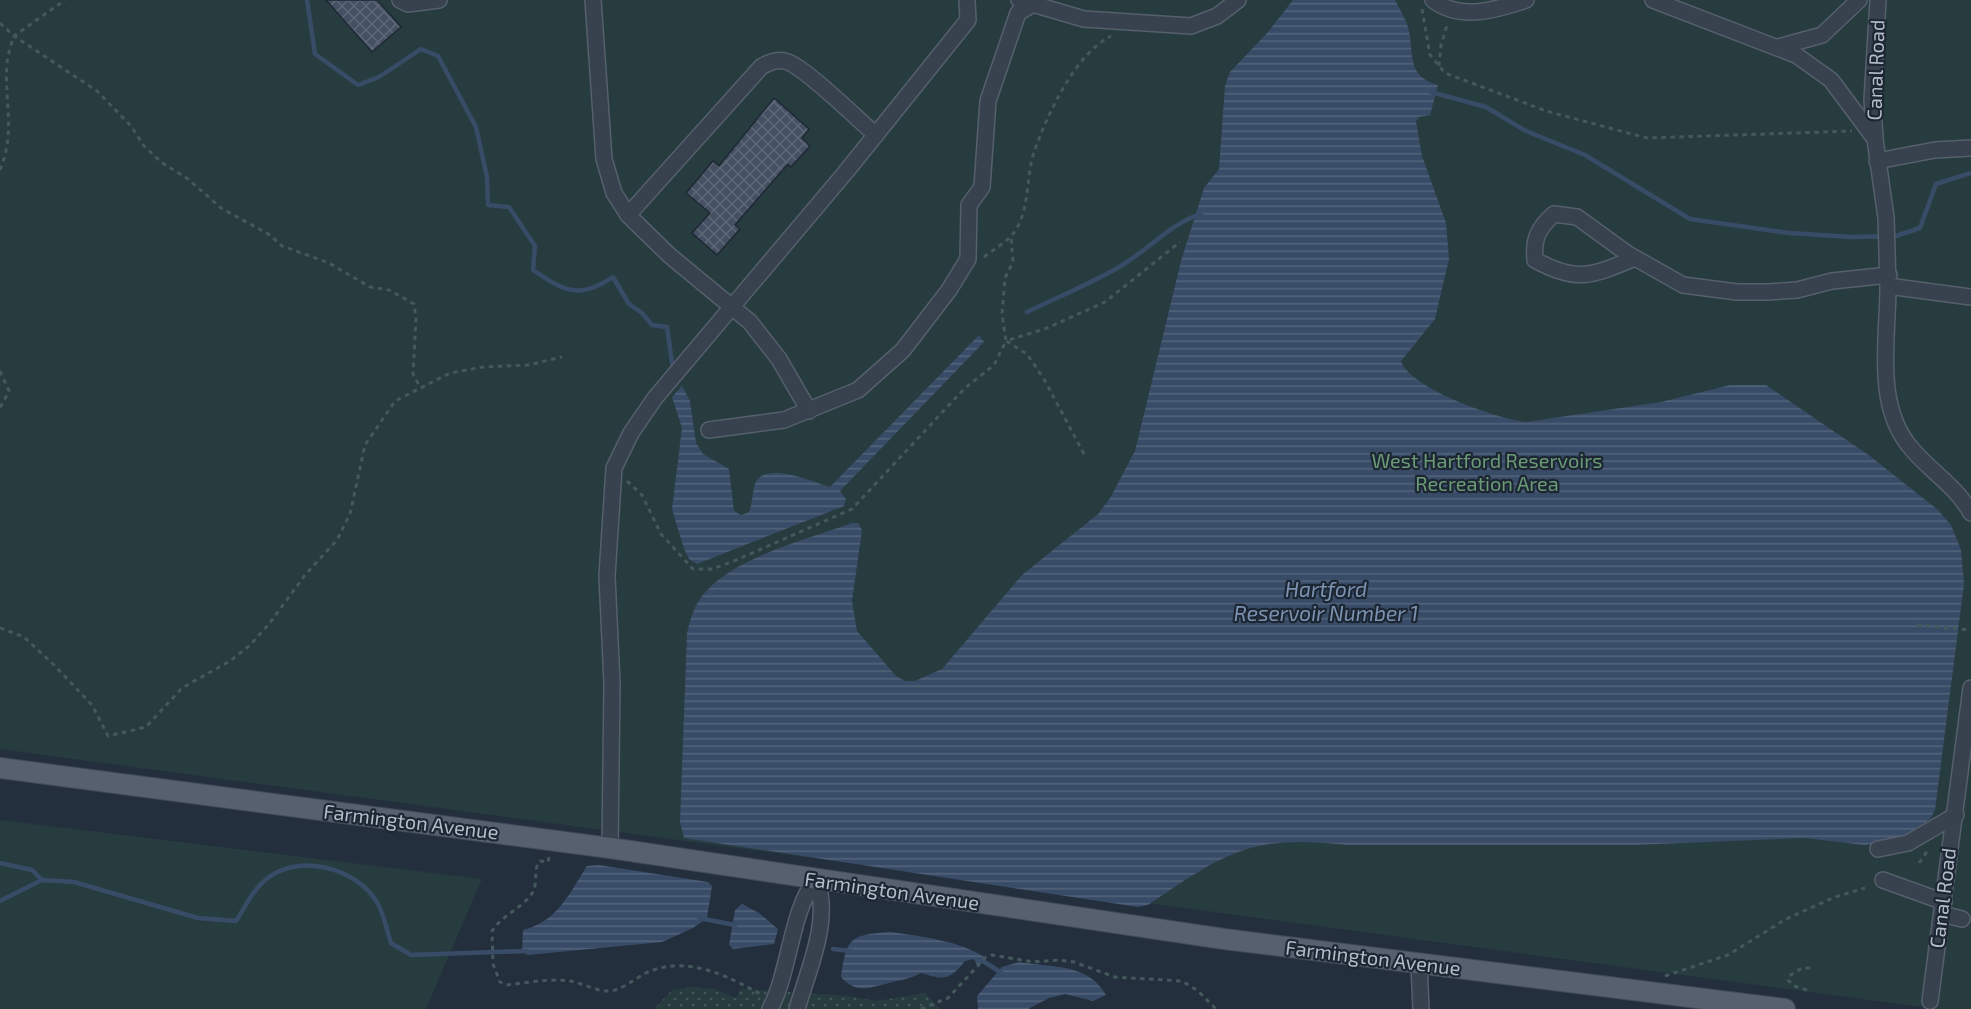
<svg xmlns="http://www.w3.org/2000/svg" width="1971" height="1009" font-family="'Exo 2',sans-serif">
<defs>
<pattern id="grass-dots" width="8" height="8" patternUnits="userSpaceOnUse" patternTransform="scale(1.5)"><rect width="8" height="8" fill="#263c3f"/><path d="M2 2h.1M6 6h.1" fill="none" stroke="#435659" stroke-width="1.8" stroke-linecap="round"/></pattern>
<pattern id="water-rules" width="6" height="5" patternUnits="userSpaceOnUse" patternTransform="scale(1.5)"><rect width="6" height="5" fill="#394c67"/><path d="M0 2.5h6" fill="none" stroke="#53647b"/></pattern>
<pattern id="building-cross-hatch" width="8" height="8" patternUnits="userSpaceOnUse" patternTransform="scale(1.5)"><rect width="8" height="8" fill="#455162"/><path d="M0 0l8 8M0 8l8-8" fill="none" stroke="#5d6877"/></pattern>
</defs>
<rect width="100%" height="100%" fill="#242f3e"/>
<polygon fill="url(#grass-dots)" points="691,987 714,989 736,998 741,989 848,996 876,1001 925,993 940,1009 654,1009 672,990"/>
<g fill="#263c3f">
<polygon points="0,0 1971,0 1971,1009 1936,1009 0,749"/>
<polygon points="0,820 482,879 426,1009 0,1009"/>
</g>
<g fill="url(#water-rules)">
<path d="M 1293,0 L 1395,0 C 1400,10 1407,21 1409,31 C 1414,57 1407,76 1438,85 L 1430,115 L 1419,117 L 1416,121 L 1422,156 L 1446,223 L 1449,259 L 1435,319 L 1401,361 C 1410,389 1499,419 1526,422 L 1661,402 L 1730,385 L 1766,385 L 1870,456 L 1938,510 L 1951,525 L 1961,550 L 1964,584 L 1935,810 L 1930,819 L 1910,833 L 1879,843 L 1864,845 L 1805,838 L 1634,845 L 1347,845 C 1251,834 1225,853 1148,905 L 1138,907 L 684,838 L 680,822 L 687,633 C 690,621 693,609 700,599 C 729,558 806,540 852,523 L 858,523 L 862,530 L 852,601 L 857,631 L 896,676 L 905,681 L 915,681 L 942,669 L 1022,575 L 1098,514 L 1110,498 L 1135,451 L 1181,261 L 1204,188 L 1219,169 L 1225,86 L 1230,72 L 1268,32 Z"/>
<path d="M 979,335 L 984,342 L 840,491 L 846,499 L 844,506 L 697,564 L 689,559 L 684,549 L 672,509 L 682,428 L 672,397 L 682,386 L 690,401 L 696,443 L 703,454 L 729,469 L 734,511 L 741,515 L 749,512 C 753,502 752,493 755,484 C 764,460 813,482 830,487 Z"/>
<path d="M 599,865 L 708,882 L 712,886 L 707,918 L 693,928 L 662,942 L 528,955 L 522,952 L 523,930 C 557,922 569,894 587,866 Z"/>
<polygon points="742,904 759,913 778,929 774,944 733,949 729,945 735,910"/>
<path d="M 890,932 C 920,936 961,941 986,958 L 978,967 L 974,959 L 965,961 C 949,981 944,980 921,973 C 910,979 900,980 889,983 C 869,988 856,994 841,977 C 847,937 850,935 890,932 Z"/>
<path d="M 1019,962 C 1053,968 1088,963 1106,995 L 1093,1001 L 1065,994 L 1049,998 L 1028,1009 L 978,1009 L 977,996 L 1002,967 Z"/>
</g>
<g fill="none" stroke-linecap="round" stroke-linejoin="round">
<g stroke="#394c67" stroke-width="4.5">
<path d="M 307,0 L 315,54 L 358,85 L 379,77 L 421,49 L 438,56 L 476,127 L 487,177 L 488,205 L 509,207 L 535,246 L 533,270 C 564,291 579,300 613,277 L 629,304 L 642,313 L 652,325 L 667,327 L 673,370"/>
<polyline points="1431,92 1486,107 1526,131 1585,155 1690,219 1789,233 1851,237 1896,236 1920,228 1936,184 1971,173"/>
<path d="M 1027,312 C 1058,297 1090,284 1119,267 C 1147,251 1171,223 1201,214"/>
<polyline points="0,863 32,870 42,880"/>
<path d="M 0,901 L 42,880 L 74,882 L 198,918 L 236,921 C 244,909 251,893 262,883 C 293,851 357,866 378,904 C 384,915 387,931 391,943 L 411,955 L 526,951"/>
<polyline points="699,918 735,925"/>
<polyline points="833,949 851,951"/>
<polyline points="980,959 1003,974"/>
</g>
</g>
<g fill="url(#building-cross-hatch)" stroke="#1f2835" stroke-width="1.5">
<polygon points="326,0 377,0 401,27 372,52"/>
<polygon points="774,98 809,129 802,138 810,146 791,167 788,164 735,225 740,229 717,255 692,233 710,213 686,193 713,161 719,166"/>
</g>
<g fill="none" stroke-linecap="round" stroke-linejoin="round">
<defs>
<g id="minor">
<polyline points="400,0 408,4 439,0"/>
<path d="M 593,0 L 604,159 L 614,193 L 628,215 L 761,67 C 769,62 778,58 788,62 C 808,70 856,118 876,135"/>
<polyline points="1019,0 1084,19 1191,26 1217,16 1238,0"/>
<path d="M 1433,0 C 1460,21 1496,10 1526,0"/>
<polyline points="1653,0 1796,55 1831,80 1875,139 1886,218 1888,286 1971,297"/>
<polyline points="1778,47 1822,35 1859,0"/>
<polyline points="1875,136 1872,100 1878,0"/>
<polyline points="1877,161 1935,150 1971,148"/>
<polyline points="628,215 669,255 750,322 779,359 809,411"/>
<path d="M 1635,258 C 1592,276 1577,283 1535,260 C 1533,239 1538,228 1554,214 L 1577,217 L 1628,254 L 1683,285 L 1737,292 L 1768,292 L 1797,290 L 1832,281 L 1889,275"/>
<path d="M 1888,286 C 1888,339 1874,405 1911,448 C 1930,471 1957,487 1971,513"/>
<polyline points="709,430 784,420 858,390 903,350 949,290 968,259 969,205 982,187 988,101 1018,13 1033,4"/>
<polyline points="610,848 612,683 607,576 614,468 631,433 655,398 845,173 968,20 967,0"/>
<polyline points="1878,849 1908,843 1956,815"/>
<polyline points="1883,880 1944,902"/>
<polyline points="1942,914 1962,919"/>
<polyline points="1419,964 1421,1009"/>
<polyline points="1930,1001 1971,688"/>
<path d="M 770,1009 C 790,971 791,909 816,880 C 832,919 808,970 797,1009"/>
</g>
<polyline id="major" points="0,768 610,848 1224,939 1785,1009"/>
</defs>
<use href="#minor" stroke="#565f6c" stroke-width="18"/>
<use href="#major" stroke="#414a57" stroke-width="22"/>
<g stroke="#44595c" stroke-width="3" stroke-dasharray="4.5 4.5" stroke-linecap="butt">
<polyline points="1422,9 1430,55 1445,73 1546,111 1647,138 1852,131"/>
<polyline points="0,23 14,36 97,91 131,126 144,146 161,162 188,179 221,208 270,235 282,246 329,263 370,287 389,290 414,304 416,319 413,374 420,387"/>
<polyline points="1439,66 1441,45 1448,22"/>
<path d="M 0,170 C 16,131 4,102 7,63 C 8,54 11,45 14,36 L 65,0"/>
<path d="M 984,257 C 996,247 1009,242 1017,228 C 1030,204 1026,177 1034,152 C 1047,115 1075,54 1111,36"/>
<polyline points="0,371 9,391 0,408"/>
<polyline points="1084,454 1044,379 1027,354 1006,341 1047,328 1105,302 1180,242"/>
<polyline points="627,481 642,495 661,534 693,569 712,569 734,561 852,509 964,389 994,365 1006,341 1002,314 1005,278 1013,262 1011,237"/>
<polyline points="1917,625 1971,630"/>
<polyline points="0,628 24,637 54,665 92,705 108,736 146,727 182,688 230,661 249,646 269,624 305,575 337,540 350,514 365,445 395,401 450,373 483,367 528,365 562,357"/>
<path d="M 549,857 L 548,862 L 540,861 C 533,868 538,882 533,892 C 523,908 502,915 492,931 L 493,964 L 500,982 L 506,985 C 526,983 550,978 570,981 C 582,983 594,990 606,991 C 621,992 635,978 648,972 C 687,955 728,976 762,995"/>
<polyline points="1919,863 1928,850"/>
<polyline points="1665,976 1728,955 1786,919 1835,897 1865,888"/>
<polyline points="1807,990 1794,986 1788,980 1789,976 1802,968 1811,968"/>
<polyline points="921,1009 948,998 986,957 992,955 1033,962 1059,960 1074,962 1115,977 1182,981 1198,991 1216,1009"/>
</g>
<use href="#minor" stroke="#38414e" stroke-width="15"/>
<use href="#major" stroke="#56606e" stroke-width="20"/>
</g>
<g text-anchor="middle" stroke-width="4.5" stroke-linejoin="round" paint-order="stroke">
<g font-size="20" fill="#b4bcc9" stroke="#1d2633">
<text transform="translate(1876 70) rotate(-88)" y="7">Canal Road</text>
<text transform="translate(411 822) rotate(7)" y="7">Farmington Avenue</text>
<text transform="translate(892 891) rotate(8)" y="7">Farmington Avenue</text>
<text transform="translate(1943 898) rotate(-83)" y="7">Canal Road</text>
<text transform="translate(1373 958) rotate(7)" y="7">Farmington Avenue</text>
</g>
<g font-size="20" fill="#6b9a76" stroke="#1d2633">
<text x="1487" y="468">West Hartford Reservoirs<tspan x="1487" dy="23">Recreation Area</tspan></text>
</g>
<g font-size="21" font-style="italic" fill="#7c92b1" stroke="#1d2633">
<text x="1326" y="597">Hartford<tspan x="1326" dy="24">Reservoir Number 1</tspan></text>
</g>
</g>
</svg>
